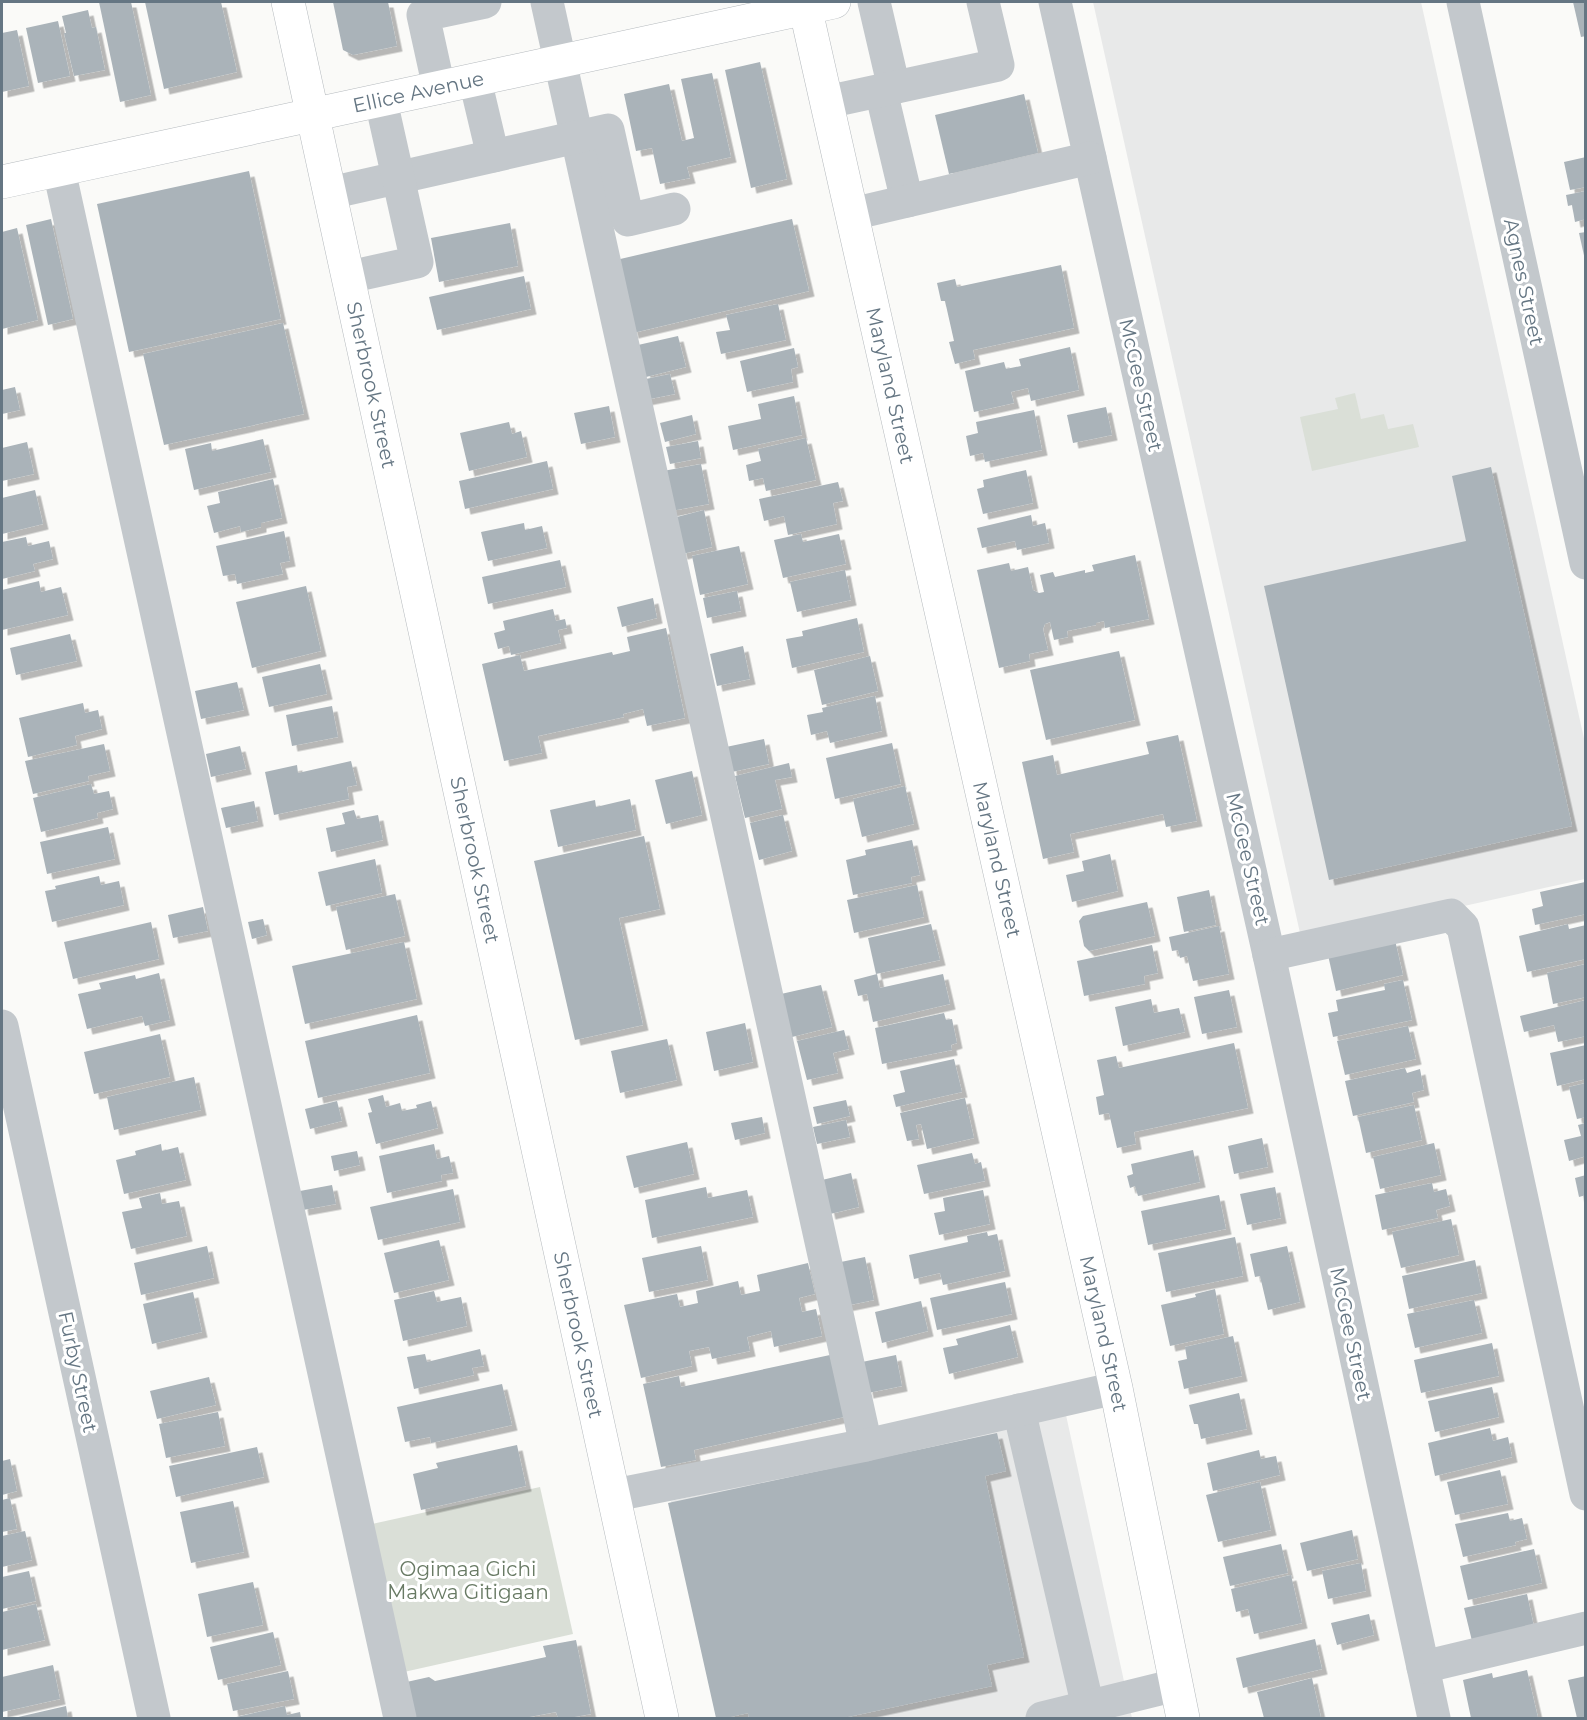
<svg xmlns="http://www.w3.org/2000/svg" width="1587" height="1720" font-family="Montserrat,sans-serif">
<defs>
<filter id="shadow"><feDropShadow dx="5.5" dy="5.5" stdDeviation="0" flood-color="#0004"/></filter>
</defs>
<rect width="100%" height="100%" fill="#fafaf8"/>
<g fill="#e8e9e9">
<polygon points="1093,2 1421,2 1585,743 1585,879 1302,942"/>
<polygon points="1066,1415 1132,1718 718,1718 671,1501"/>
</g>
<g fill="#dadfd7">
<polygon points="1355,393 1361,419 1384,414 1388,429 1413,424 1419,447 1312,471 1300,417 1338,409 1335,398"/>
<polygon points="540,1487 573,1634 395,1674 363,1526"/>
</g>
<g fill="#aab3b9" filter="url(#shadow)">
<polygon points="99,2 131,2 151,95 120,102"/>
<polygon points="145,2 221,2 237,72 164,89"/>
<polygon points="333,2 388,2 397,46 353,55 343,50"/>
<polygon points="1573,2 1586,2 1586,36 1581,37"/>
<polygon points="88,10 92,28 96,27 105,70 74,76 64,33 66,33 62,16"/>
<polygon points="58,21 70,76 38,83 26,28"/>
<polygon points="17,30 29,86 2,92 2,33"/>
<polygon points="760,62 787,179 751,188 725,70"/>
<polygon points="712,73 731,157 687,167 690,178 660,184 652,148 636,151 624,94 669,84 682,141 694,138 681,79"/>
<polygon points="1024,94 1038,153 949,174 935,115"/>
<polygon points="1586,157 1586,187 1570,190 1564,162"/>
<polygon points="249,171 281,319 129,352 97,204"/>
<polygon points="1586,191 1586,219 1575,222 1572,205 1568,206 1566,195"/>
<polygon points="51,219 73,319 48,325 26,225"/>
<polygon points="792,219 809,291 633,333 616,260"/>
<polygon points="510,223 518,266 439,282 431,238"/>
<polygon points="17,228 38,320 2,329 2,232"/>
<polygon points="1586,232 1586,260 1585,260 1579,233"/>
<polygon points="1061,265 1074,328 973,350 975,359 955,364 949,342 954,341 945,301 941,301 937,283 955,279 957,287"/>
<polygon points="524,276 531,309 437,330 429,297"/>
<polygon points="778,304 786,340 721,354 716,332 730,330 726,315"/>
<polygon points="283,323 304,414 164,445 143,354"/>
<polygon points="678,336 686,367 646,377 638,345"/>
<polygon points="1070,347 1079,390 1031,401 1028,388 1011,392 1014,403 974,412 965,371 1004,362 1006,369 1021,366 1019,359"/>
<polygon points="794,348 798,367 791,369 793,382 747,392 740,361"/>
<polygon points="670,374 675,394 645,400 641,380"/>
<polygon points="15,387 20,410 2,414 2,390"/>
<polygon points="794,396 802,435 733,450 728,426 761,419 758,404"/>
<polygon points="609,406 615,437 581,444 574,413"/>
<polygon points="1106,407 1112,435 1073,443 1067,415"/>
<polygon points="1034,410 1042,450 985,462 983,453 970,456 966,436 978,433 976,422"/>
<polygon points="692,415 696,434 665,442 660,423"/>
<polygon points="509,422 512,434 521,431 527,457 469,471 460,433"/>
<polygon points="806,438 816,480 766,491 763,478 749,481 746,465 761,461 758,449"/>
<polygon points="263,439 271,472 194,490 185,449 211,443 212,451"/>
<polygon points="698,441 701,458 670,464 666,447"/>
<polygon points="27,442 34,474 2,481 2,448"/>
<polygon points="547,461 553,489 465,509 459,481"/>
<polygon points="701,464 709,504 671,511 663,471"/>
<polygon points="1491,467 1572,826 1329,880 1264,586 1466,541 1452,476"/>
<polygon points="1026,470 1033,503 983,514 977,489 984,487 983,480"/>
<polygon points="273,479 282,518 261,523 261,527 241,532 240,526 214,533 207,506 220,503 218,492"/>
<polygon points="838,482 843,501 833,503 837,524 788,535 784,516 764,521 759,499"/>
<polygon points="35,490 43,524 2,534 2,498"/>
<polygon points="704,510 712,547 682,554 673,518"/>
<polygon points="1031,515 1033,526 1045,523 1049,543 1017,550 1015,541 982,548 977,528"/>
<polygon points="524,523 525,530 542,526 547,548 488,561 481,532"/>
<polygon points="284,531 290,561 280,563 283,574 237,584 235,574 223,576 216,546"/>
<polygon points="801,534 803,542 839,534 846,564 783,578 774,540"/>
<polygon points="26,537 28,546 49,541 53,559 33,564 35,571 2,579 2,542"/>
<polygon points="739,546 748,584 700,595 692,556"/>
<polygon points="1135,555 1149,619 1105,628 1104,621 1096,623 1096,625 1067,631 1068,637 1054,640 1050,622 1045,624 1043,629 1048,650 1029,654 1030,661 999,668 977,570 1009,563 1011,571 1028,567 1033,590 1039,593 1044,592 1040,575 1053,572 1055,577 1085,570 1085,573 1094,571 1092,565"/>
<polygon points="560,560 566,587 488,604 482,577"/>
<polygon points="845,570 851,600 797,612 790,582"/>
<polygon points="39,581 41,592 61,587 68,615 2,630 2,590"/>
<polygon points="306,586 321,651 252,668 236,602"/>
<polygon points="737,591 741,611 707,618 703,598"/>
<polygon points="653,598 657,618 622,627 617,607"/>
<polygon points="553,609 556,621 565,619 567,628 558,630 561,643 511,655 509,646 498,649 494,633 505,630 503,621"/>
<polygon points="857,618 864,652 792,668 786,639 803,636 802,631"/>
<polygon points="666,628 685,718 647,726 643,709 623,714 624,717 538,736 542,753 504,761 482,664 520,655 524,671 612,652 613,655 630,651 627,637"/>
<polygon points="70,634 77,661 16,675 10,648"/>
<polygon points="743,646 750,679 717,686 710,654"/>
<polygon points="1119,651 1135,720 1046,740 1030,670"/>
<polygon points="870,656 878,691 822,705 814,670"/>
<polygon points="320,664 327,694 269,707 262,677"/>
<polygon points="237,682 244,710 201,719 195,691"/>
<polygon points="875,696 882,731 830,743 827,731 811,735 807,715 823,712 822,708"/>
<polygon points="83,703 85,713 98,710 102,729 75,736 77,745 28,757 19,718"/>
<polygon points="332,706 338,737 292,746 286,715"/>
<polygon points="1178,735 1197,821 1166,827 1163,814 1070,834 1074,852 1043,859 1022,762 1053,755 1057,775 1149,754 1146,742"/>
<polygon points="764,739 769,764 732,772 726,747"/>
<polygon points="892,743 901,784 835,799 826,758"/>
<polygon points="104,744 110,771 88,776 89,781 33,794 25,761"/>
<polygon points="240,746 246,769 211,777 206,754"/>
<polygon points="351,761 357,785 347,787 349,799 274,815 265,772 297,765 298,773"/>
<polygon points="789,763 792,777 775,780 782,809 745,818 735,776"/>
<polygon points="692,771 702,815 666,824 655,780"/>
<polygon points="91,784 94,794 109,791 113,809 97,813 98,818 41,832 33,798"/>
<polygon points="905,786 914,824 862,837 853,799"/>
<polygon points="630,799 636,830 558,847 550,810 595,800 596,807"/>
<polygon points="254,801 258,821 226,828 221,808"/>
<polygon points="354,810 357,819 378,815 383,840 331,852 326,828 345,824 342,813"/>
<polygon points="783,815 792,851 759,860 750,823"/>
<polygon points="108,827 115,859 47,874 40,842"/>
<polygon points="644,836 660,909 619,918 643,1025 575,1040 534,861"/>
<polygon points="912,840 920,875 911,877 912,883 853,895 846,860 866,855 865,850"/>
<polygon points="1110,854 1118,891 1072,902 1066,875 1084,871 1082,861"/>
<polygon points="375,859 382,893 326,906 318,872"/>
<polygon points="99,876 101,885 119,881 124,905 52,922 45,891 56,889 55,886"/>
<polygon points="1585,882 1586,914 1535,925 1532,909 1543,906 1540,892"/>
<polygon points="917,885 924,917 854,933 847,900"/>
<polygon points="1209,890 1216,925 1184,932 1177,897"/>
<polygon points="395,894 405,936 346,950 336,907"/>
<polygon points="1147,902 1155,936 1089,951 1084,946 1079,921 1083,916"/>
<polygon points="203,907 208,931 173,938 168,915"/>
<polygon points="263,919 267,935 252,939 248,922"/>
<polygon points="151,922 159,959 73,979 64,942"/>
<polygon points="931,924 940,960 876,974 868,938"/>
<polygon points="1568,924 1569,929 1586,925 1586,959 1527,972 1519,936"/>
<polygon points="1219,926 1229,974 1193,981 1187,956 1180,958 1178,950 1172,951 1169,937"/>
<polygon points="1395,940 1403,975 1336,991 1328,955"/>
<polygon points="404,942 417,999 305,1024 292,966"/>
<polygon points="1152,945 1158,973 1144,976 1145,984 1084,996 1077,961"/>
<polygon points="1586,964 1586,997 1553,1004 1547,973"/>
<polygon points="159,973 170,1020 145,1026 142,1016 87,1029 78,994 101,989 99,983 135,975 136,979"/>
<polygon points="877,974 880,988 943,974 950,1004 873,1022 867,994 858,996 854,980"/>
<polygon points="1403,980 1412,1020 1333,1037 1328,1013 1338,1011 1336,1000 1385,990 1384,984"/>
<polygon points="821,985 832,1027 792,1037 781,994"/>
<polygon points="1229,990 1237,1027 1202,1034 1194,997"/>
<polygon points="1151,999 1154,1013 1179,1008 1185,1032 1123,1046 1115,1007"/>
<polygon points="1586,1000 1586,1036 1558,1042 1554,1025 1524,1032 1520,1016"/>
<polygon points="944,1013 946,1020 952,1019 957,1043 951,1045 952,1050 882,1064 875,1028"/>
<polygon points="417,1015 430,1073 318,1098 305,1041"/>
<polygon points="745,1023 753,1062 714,1071 706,1032"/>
<polygon points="1408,1026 1416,1059 1345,1075 1337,1041"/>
<polygon points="844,1030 849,1049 833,1053 838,1073 807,1080 797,1041"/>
<polygon points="160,1034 170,1077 94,1094 84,1052"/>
<polygon points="667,1039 677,1080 620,1093 611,1051"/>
<polygon points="1234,1043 1248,1108 1134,1132 1136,1144 1117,1148 1109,1113 1099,1115 1096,1097 1104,1095 1097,1060 1116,1056 1119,1068"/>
<polygon points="1586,1045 1586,1079 1557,1086 1550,1053"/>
<polygon points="954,1059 962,1092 896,1107 893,1095 905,1092 900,1071"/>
<polygon points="1405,1068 1407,1073 1420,1069 1424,1090 1412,1093 1414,1102 1353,1116 1345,1081"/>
<polygon points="194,1077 201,1110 114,1130 107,1097"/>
<polygon points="1586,1083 1586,1117 1577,1119 1569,1087"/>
<polygon points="383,1095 386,1107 400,1103 402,1111 417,1108 416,1105 431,1101 438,1128 376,1144 368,1113 372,1112 368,1099"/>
<polygon points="965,1098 974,1138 927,1149 921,1124 916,1125 919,1139 907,1141 900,1113"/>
<polygon points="846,1100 850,1116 817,1124 813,1107"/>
<polygon points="337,1101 342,1121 310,1129 305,1109"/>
<polygon points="1414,1105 1422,1140 1366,1153 1358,1117"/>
<polygon points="762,1117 765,1133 735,1140 731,1123"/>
<polygon points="846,1120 850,1137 817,1144 813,1127"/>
<polygon points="1586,1123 1586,1156 1569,1161 1564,1140 1581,1136 1578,1125"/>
<polygon points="1262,1138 1268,1167 1234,1174 1228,1146"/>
<polygon points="687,1142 694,1174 634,1188 626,1156"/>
<polygon points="1434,1143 1441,1175 1380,1189 1373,1157"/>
<polygon points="161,1144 162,1151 178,1147 186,1180 124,1194 116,1160 136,1155 135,1151"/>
<polygon points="434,1144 437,1159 449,1156 453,1173 441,1175 442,1181 387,1193 379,1156"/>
<polygon points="1193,1150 1200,1182 1138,1196 1135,1186 1130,1188 1127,1176 1133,1174 1131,1164"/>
<polygon points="357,1151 360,1165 334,1171 331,1156"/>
<polygon points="972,1153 975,1164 981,1162 985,1181 924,1194 917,1165"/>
<polygon points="851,1173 859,1207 830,1214 822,1180"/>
<polygon points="1586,1175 1586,1195 1579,1197 1575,1178"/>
<polygon points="1432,1183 1434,1192 1446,1189 1450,1206 1436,1210 1438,1218 1382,1230 1375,1195"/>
<polygon points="332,1185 336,1204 303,1210 300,1191"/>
<polygon points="706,1187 708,1198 747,1190 753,1217 652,1238 645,1200"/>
<polygon points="1275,1187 1281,1218 1247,1225 1240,1194"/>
<polygon points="453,1189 460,1222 378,1240 370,1207"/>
<polygon points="983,1190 990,1224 939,1235 934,1213 945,1211 943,1198"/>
<polygon points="160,1193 162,1204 179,1201 187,1236 131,1249 122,1212 142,1208 139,1198"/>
<polygon points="1219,1195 1226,1229 1148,1245 1141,1211"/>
<polygon points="1451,1219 1459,1255 1401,1268 1392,1232"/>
<polygon points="987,1232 988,1236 997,1234 1005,1271 943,1285 940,1273 914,1279 909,1255 968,1242 967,1236"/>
<polygon points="1235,1237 1243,1276 1166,1292 1158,1253"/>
<polygon points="439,1240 449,1280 394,1293 384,1253"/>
<polygon points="207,1246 214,1278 141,1295 134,1263"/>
<polygon points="701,1246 708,1280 649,1292 642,1258"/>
<polygon points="1287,1246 1300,1302 1268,1310 1260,1276 1255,1277 1250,1254"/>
<polygon points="865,1257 874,1300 845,1306 836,1263"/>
<polygon points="1475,1260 1482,1293 1409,1309 1402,1276"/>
<polygon points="808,1263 815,1294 799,1298 802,1312 816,1309 822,1336 774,1347 771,1331 747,1337 750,1351 712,1359 709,1347 689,1351 692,1366 641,1378 624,1305 677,1294 680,1307 698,1303 696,1291 738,1281 741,1295 760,1291 757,1275"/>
<polygon points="1005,1282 1012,1314 937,1330 930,1298"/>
<polygon points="1215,1289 1224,1334 1170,1346 1161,1305 1196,1297 1195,1294"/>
<polygon points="434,1291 437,1302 461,1297 467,1326 403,1341 394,1300"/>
<polygon points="193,1292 202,1332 152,1344 143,1304"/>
<polygon points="1474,1300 1482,1333 1415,1348 1407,1314"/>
<polygon points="921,1301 928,1331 882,1343 875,1312"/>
<polygon points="1010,1325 1018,1357 949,1374 943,1348 958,1345 956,1339"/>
<polygon points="1233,1336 1242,1376 1184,1389 1178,1361 1187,1359 1185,1347"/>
<polygon points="1492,1343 1499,1376 1421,1393 1414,1360"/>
<polygon points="480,1349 484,1366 472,1368 474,1375 414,1389 407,1357 425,1354 427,1362"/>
<polygon points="830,1355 844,1417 694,1450 696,1460 661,1467 643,1384 679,1376 681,1387"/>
<polygon points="896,1355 902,1386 868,1393 862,1362"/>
<polygon points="209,1377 216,1405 157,1419 150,1391"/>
<polygon points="502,1384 512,1425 431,1443 430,1437 405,1442 397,1407"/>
<polygon points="1492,1387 1499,1417 1435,1432 1428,1401"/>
<polygon points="1239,1393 1247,1429 1201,1439 1198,1424 1194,1424 1189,1405"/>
<polygon points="218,1412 225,1446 166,1458 159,1424"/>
<polygon points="1490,1428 1493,1441 1508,1437 1512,1457 1435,1476 1428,1443"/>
<polygon points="997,1433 1006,1471 985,1476 1024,1657 987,1665 992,1686 843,1718 749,1718 748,1713 726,1718 716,1718 668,1503"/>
<polygon points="517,1445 526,1486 421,1510 413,1474 438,1468 436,1463"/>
<polygon points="257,1447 264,1477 176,1497 169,1466"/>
<polygon points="1259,1450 1261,1459 1276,1456 1280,1475 1213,1491 1207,1463"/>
<polygon points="10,1459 17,1491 2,1495 2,1461"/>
<polygon points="1500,1470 1508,1504 1455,1515 1447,1482"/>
<polygon points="1260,1482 1271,1530 1218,1542 1206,1495"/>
<polygon points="10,1498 17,1529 2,1532 2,1500"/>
<polygon points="233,1501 244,1552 191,1563 180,1512"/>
<polygon points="1508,1513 1510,1521 1522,1518 1527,1539 1515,1542 1516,1545 1463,1557 1455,1524"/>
<polygon points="1352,1530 1358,1559 1307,1571 1300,1543"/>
<polygon points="25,1531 32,1560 2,1567 2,1536"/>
<polygon points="1281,1544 1288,1573 1230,1586 1223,1557"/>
<polygon points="1534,1549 1542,1583 1468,1600 1460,1566"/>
<polygon points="1361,1563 1366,1591 1328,1599 1322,1571"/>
<polygon points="29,1571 36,1601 2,1609 2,1577"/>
<polygon points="1291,1575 1302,1623 1254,1634 1248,1609 1236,1612 1231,1589"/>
<polygon points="253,1582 263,1625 207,1637 198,1594"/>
<polygon points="1527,1594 1534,1627 1472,1641 1464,1608"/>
<polygon points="36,1604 45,1640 2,1650 2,1612"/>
<polygon points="1369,1614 1374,1635 1337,1645 1331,1623"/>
<polygon points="273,1632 281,1665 218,1680 210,1647"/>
<polygon points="1315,1639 1322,1669 1243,1688 1236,1658"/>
<polygon points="576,1640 591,1714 569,1718 558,1718 556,1712 524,1718 409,1718 402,1683 429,1677 435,1681 546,1657 543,1646"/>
<polygon points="53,1665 60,1699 2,1712 2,1677"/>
<polygon points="1527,1670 1538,1718 1471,1718 1463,1680 1492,1673 1493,1678"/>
<polygon points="288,1671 294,1699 233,1711 227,1684"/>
<polygon points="1586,1676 1586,1718 1577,1718 1568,1680"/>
<polygon points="1312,1678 1321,1718 1264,1718 1257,1692"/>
<polygon points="66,1706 68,1718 14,1718"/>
<polygon points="285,1706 287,1715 300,1712 301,1718 232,1718"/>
</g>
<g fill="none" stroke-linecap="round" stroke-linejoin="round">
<defs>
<g id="major">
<path id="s1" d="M 288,2 L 662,1718"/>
<path id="s2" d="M 804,2 L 1116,1388 L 1183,1718"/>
<path id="s3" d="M 2,182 L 834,2"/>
</g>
</defs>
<use href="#major" stroke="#b5babe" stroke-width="34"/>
<g stroke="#c3c8cc" stroke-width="33">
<polyline points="547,2 866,1445"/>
<polyline points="874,2 894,88"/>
<polyline points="1055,2 1269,955 1434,1718"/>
<polyline points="1463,2 1586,563"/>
<polyline points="475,80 493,156"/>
<polyline points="439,88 423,15 485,2"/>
<polyline points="881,91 907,201"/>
<polyline points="827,102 998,65 983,2"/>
<polyline points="59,170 400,1718"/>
<polyline points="330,193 608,130 628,220 674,209"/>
<polyline points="852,214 1090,158"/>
<polyline points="349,277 417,262 381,101"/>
<polyline points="1269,955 1451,915 1463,927 1586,1494"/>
<polyline points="2,1026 154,1718"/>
<polyline points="1019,1410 1088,1707"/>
<polyline points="615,1495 866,1445 1116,1388"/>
<polyline points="1423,1667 1586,1628"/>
<polyline points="1042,1718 1176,1685"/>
</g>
<use href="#major" stroke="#fff" stroke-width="33"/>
</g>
<g text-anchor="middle" stroke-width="6" stroke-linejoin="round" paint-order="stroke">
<g font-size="20" fill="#657683" stroke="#fff">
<text dy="7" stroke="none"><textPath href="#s3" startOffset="426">Ellice Avenue</textPath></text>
<text transform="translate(1524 282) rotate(78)" y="7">Agnes Street</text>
<text dy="7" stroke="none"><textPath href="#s1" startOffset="392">Sherbrook Street</textPath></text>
<text dy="7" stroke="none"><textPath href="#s2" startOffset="393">Maryland Street</textPath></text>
<text transform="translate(1141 385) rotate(77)" y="7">McGee Street</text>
<text dy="7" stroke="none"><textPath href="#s2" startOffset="879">Maryland Street</textPath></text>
<text transform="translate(1248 859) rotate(77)" y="7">McGee Street</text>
<text dy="7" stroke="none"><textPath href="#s1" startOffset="878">Sherbrook Street</textPath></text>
<text dy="7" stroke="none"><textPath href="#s2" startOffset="1365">Maryland Street</textPath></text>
<text transform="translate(1351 1334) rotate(78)" y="7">McGee Street</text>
<text dy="7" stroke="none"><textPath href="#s1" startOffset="1364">Sherbrook Street</textPath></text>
<text transform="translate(78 1372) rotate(78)" y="7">Furby Street</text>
</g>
<g font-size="20" fill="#687a64" stroke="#fff">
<text x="468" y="1576">Ogimaa Gichi<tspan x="468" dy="23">Makwa Gitigaan</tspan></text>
</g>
</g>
<rect width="1587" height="1720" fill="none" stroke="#657683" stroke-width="6"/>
</svg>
